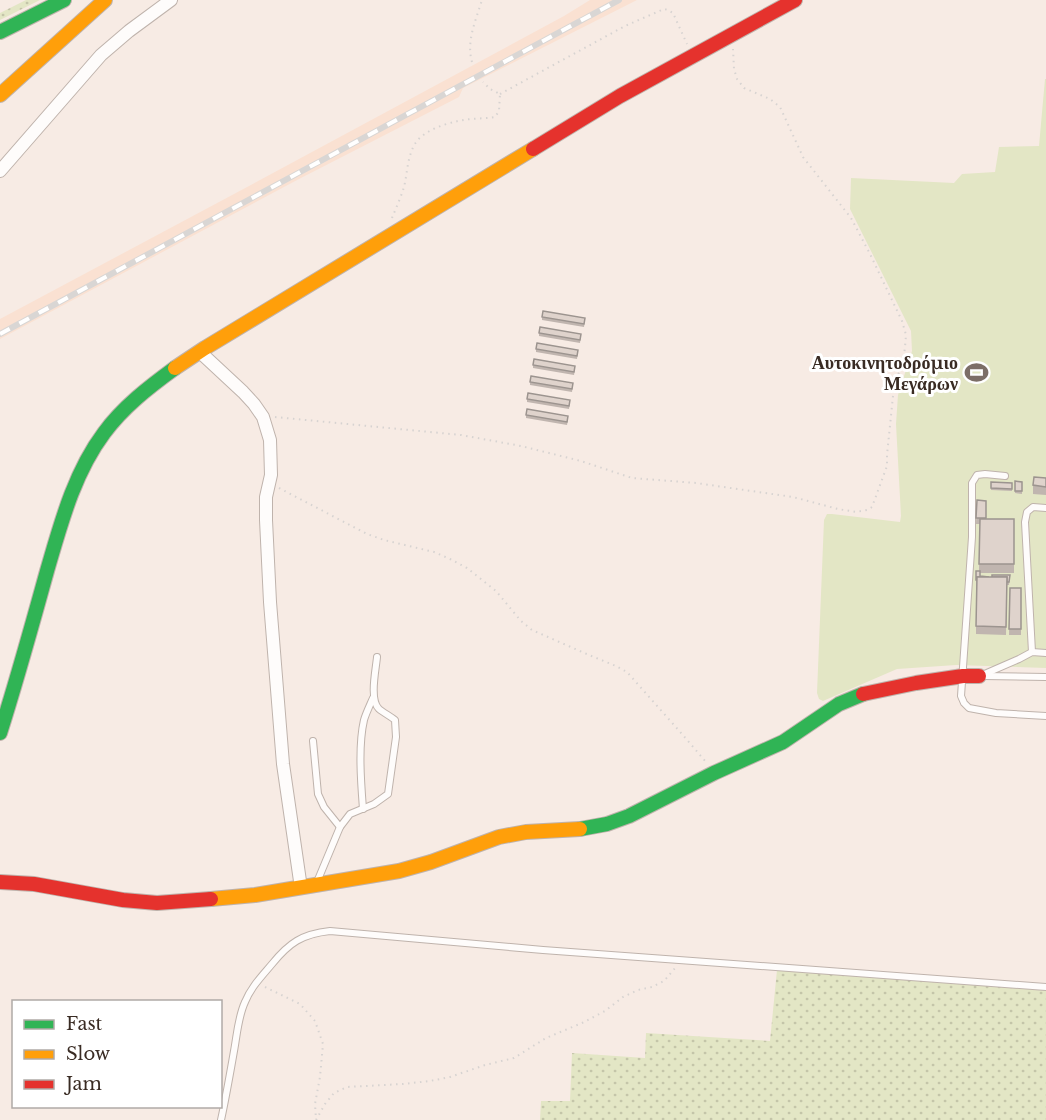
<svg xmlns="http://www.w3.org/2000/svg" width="1046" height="1120" font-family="'Libre Baskerville',serif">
<defs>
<pattern id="grass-dots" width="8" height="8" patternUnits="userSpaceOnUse" patternTransform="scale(1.5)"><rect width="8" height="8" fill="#e3e6c5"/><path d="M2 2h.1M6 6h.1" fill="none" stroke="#c4c5a9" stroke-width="1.8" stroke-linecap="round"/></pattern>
</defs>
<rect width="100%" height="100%" fill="#f7ebe4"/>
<polygon fill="#fae1d2" points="590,0 637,0 463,88 459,97 299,179 0,339 0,319 249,186 564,16"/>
<g fill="url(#grass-dots)">
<polygon points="26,0 40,0 0,20 0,13"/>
<polygon points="777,970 1046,989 1046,1120 540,1120 541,1101 570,1101 572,1053 645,1058 646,1033 770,1041"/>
</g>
<polygon fill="#e3e6c5" points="1045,79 1046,79 1046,668 956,665 897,669 823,701 819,699 817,693 824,520 827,514 832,514 900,522 901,516 896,424 898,395 912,351 911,331 850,209 851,178 954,183 962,174 995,172 999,147 1039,146"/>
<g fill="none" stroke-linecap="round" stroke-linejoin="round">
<defs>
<g id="lane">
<polyline points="1005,476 985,474 977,475 972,483 972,537 961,696 964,703 969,708 996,713 1046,716"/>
<polyline points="1032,652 1025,522 1027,512 1033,507 1046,508"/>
<polyline points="980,676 1019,659 1032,652 1046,653"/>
<polyline points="983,676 1046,677"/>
<polyline points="313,741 318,794 324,807 340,827"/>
<path d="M 363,809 C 361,783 358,746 364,720 C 366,713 370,705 373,698"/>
<path d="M 317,882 L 340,827 L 350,814 L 374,804 L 388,794 L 396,737 L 395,720 C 390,716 384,713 379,709 C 369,700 376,669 377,657"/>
<path d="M 221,1120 C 226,1097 230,1074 234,1051 C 237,1035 238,1017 245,1002 C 251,987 262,976 272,964 C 289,943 302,934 330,931 L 543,950 L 1046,987"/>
</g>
<g id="street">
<polyline points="0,171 101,55 129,31 171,0"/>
<polyline points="200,352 243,392 254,404 263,417 270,440 271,475 266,497 266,520 270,602 283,764 301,888"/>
</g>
<g id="fast">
<polyline points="0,32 64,0"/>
<path d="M 0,733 C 17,680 32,625 47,571 C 61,523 74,473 104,433 C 123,407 149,387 175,368"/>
<polyline points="580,829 607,824 629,816 714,773 783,742 839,704 863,694"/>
</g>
<g id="slow">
<polyline points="0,95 105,0"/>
<polyline points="175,368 205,348 533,149"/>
<polyline points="211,899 255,895 399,871 431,862 499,837 526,832 580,829"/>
</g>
<g id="jam">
<polyline points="533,149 620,96 795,0"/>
<polyline points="863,694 916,683 963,676 979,676"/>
<polyline points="0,882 34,884 123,900 157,903 211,899"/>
</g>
</defs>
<use href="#lane" stroke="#bfb3ac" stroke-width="8"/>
<use href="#street" stroke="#bfb3ac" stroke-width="14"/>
<use href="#fast" stroke="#bfb3ac" stroke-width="16"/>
<use href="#slow" stroke="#bfb3ac" stroke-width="16"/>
<use href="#jam" stroke="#bfb3ac" stroke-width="16"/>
<g stroke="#d7d3d1" stroke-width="2" stroke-dasharray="1.5 4.5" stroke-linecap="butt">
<path d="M 472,62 C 466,41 476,20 482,0"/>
<polyline points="500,94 625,26 664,9 668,10 673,13 687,44"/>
<path d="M 392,218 C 396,208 401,197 404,187 C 407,175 407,162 412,150 C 418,132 441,125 458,121 C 471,118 483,119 495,117 L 499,111 L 500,94 L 490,89 L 483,82"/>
<polyline points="275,417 461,435 521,446 581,461 632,478 696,483 793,497 838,509 856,512 867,510 872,507 887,466 887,455 893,396 898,375 903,363 905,347 906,335 902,321 870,254 851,218 803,157 780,107 770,99 744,88 737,79 734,69 733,49"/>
<polyline points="279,488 367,534 384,540 434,552 450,559 467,568 496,591 521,621 532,630 589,655 616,666 627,672 682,734 706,762"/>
<polyline points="265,987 300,1004 315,1021 323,1044 320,1077 315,1104 316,1119"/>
<polyline points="316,1120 325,1104 334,1093 347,1087 403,1084 430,1081 450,1077 485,1065 514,1058 546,1038 582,1023 605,1011 623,997 638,990 652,987 664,981 676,967"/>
</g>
<use href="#lane" stroke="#fefcfb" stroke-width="6"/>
<use href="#street" stroke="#fefcfb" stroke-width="12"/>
<use href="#fast" stroke="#30b455" stroke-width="14"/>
<use href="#slow" stroke="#ff9f0a" stroke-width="14"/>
<use href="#jam" stroke="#e5322d" stroke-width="14"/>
<defs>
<polyline id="rail" points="0,334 619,0"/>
</defs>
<use href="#rail" stroke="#d9d6d4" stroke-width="6"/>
<use href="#rail" stroke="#fff" stroke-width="4" stroke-dasharray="11" stroke-linecap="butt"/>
</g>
<g fill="#c0b5af">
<polygon points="542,317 585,320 584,327 542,320"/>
<polygon points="539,333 581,334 580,343 539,336"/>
<polygon points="536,349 578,350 577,359 536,352"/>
<polygon points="533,365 575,369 574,375 533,368"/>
<polygon points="530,382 573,383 572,392 530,385"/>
<polygon points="527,399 570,402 569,409 527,402"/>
<polygon points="526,415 568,419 567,425 526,418"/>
<polygon points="1046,478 1046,495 1033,494 1033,485"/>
<polygon points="1015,481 1022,482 1022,494 1015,493"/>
<polygon points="991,482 1012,483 1012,491 991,490"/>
<polygon points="977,500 986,519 1014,519 1014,573 980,573 980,576 989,577 1010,575 1009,585 1007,585 1006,635 976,634 976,571 979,571 980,524 976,524"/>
<polygon points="1010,588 1021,588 1021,635 1009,635"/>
</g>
<g fill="#dfd3cc" stroke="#9c948f" stroke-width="1.5">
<polygon points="543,311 585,318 584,324 542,317"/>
<polygon points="540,327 581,334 580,340 539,333"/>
<polygon points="537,343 578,350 577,356 536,349"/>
<polygon points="534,359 575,366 574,372 533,365"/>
<polygon points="531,376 573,383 572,389 530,382"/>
<polygon points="528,393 570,400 569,406 527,399"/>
<polygon points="527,409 568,416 567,422 526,415"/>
<polygon points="1034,477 1046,478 1046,487 1033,485"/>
<polygon points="1015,481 1022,482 1022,491 1015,491"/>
<polygon points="991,482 1012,483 1012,489 991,488"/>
<polygon points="977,500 986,501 986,518 976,518"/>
<polygon points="980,519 1014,519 1014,564 979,564"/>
<polygon points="976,571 980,571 980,576 989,577 977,577 977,580 976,580"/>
<polygon points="992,575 1010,575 1009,582 1007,582 1007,577 992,577"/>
<polygon points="977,577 1007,577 1006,627 976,626"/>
<polygon points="1010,588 1021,588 1021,629 1009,629"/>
</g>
<defs>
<symbol id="stadium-bare" viewBox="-9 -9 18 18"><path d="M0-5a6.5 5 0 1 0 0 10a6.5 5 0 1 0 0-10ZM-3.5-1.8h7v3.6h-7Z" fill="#7c6e67" stroke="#fff" stroke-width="2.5" paint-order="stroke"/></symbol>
</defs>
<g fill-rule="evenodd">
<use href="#stadium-bare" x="960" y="356" width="33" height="33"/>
</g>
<g text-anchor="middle" stroke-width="6" stroke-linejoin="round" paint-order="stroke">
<g font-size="18" font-weight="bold" fill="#392b23" stroke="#fff" text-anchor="end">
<text x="958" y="369">Αυτοκινητοδρόμιο<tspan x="958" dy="21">Μεγάρων</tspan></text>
</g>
</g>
<rect x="12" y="1000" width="210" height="108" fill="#ffffff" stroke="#b0aaa7" stroke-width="1.5"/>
<rect x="24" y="1020" width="30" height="9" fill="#30b455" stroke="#b0aaa7" stroke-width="1.5"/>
<text x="66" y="1030" font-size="18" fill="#392b23">Fast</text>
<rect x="24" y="1050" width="30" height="9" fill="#ff9f0a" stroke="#b0aaa7" stroke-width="1.5"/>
<text x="66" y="1060" font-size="18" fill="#392b23">Slow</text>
<rect x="24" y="1080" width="30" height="9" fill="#e5322d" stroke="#b0aaa7" stroke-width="1.5"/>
<text x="66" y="1090" font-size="18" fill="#392b23">Jam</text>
</svg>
